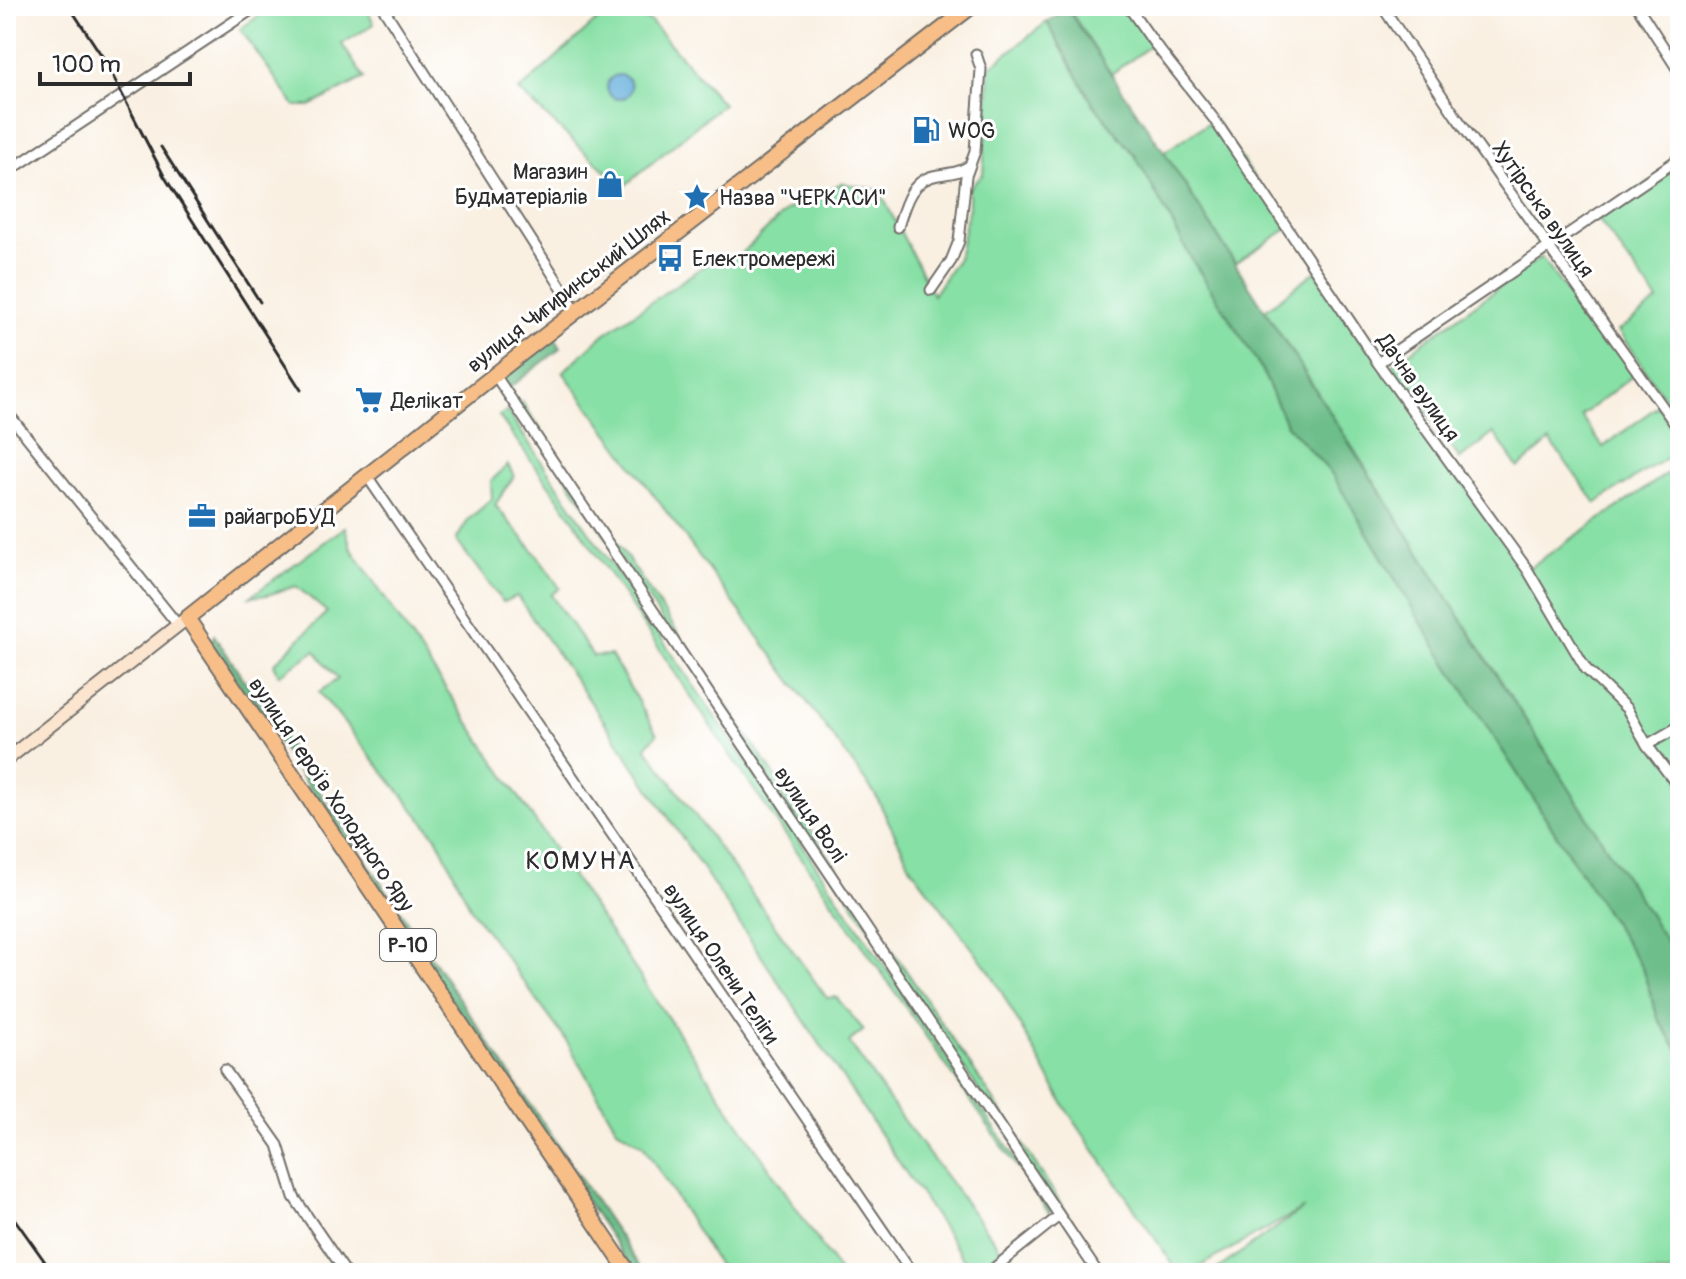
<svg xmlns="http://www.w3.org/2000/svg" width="1686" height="1279" viewBox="0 0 1686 1279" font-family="Pangolin,sans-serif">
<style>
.green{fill:#87e0a5;stroke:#598668;stroke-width:2}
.forest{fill:#6dbe8a;stroke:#4c745a;stroke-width:2}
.water{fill:#63aedc;stroke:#476c84;stroke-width:2}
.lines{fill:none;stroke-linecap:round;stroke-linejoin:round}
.minor-casing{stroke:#73706b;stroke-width:13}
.secondary-casing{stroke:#73706b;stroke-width:16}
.primary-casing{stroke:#73706b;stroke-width:18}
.minor{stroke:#fff;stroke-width:9}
.secondary{stroke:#fce5cf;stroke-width:12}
.primary{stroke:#f7be88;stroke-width:14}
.rail{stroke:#2b2b2b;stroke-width:3}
.labels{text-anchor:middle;stroke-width:6;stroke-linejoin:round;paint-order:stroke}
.shield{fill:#fff;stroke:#6b6b6b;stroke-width:2}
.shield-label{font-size:20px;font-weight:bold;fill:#2b2b2b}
.poi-label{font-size:22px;fill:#2b2b2b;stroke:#fff;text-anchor:start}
.street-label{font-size:22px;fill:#2b2b2b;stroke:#fff}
.quarter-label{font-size:26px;letter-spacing:2px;fill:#2b2b2b;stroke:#fff}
</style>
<rect width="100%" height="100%" fill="#fff"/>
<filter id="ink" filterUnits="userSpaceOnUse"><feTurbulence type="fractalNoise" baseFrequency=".0125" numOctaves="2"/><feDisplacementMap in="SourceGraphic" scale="16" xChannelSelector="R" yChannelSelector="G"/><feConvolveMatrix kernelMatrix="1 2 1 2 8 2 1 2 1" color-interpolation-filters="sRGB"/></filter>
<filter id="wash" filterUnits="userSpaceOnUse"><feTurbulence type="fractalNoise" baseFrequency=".006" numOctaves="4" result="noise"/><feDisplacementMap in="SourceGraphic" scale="32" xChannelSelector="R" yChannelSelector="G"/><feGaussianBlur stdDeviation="1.8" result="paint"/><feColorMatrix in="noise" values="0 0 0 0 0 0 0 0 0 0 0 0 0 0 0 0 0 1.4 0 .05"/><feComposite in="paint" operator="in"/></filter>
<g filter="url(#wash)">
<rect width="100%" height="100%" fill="#f9f0e2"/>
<path class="green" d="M273 6H366L374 24 342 44 364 78 310 106H295L240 29Z
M613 6 650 21 723 104 623 187 519 91Z
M1067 6H1128L1154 43 1111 74Z
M1047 22 1093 104 1135 155 1191 258 1261 368 1286 424 1332 474 1433 642 1642 968 1659 1020 1680 1053V1273H1212L1304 1208 1188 1273H1179L1068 1112 991 973 912 869 875 794 563 372 604 334 710 262 740 255 787 210 842 183 879 190 933 295 958 258 969 207V188L983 174 990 67Z
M1214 119 1289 228 1235 263 1164 152Z
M1680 160V420L1618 331 1658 301 1598 219Z
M1541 257 1584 316 1592 311 1635 374 1581 416 1603 447 1658 406 1680 440V449L1596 503 1550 441 1518 468 1494 433 1460 459 1392 365Z
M1317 270 1527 569 1680 465V963L1265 310Z
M522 402 1005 1117 1106 1273H1102L517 404Z
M507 411 1051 1211 1049 1213 723 745 571 516 499 416Z
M508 465 514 476 495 505 536 554 560 588 551 595 593 656 611 655 657 734 646 747 827 998 836 997 864 1030 849 1042 903 1120 1001 1250 977 1273H973L610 730 517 596 503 602 456 540 469 519 492 499 491 481Z
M345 527 351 548 840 1273H723L643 1145 617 1129 566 1040 472 911 437 838 319 692 338 679 315 651 279 675 274 664 327 612 296 586 267 595 250 597Z"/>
<path class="forest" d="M1067 9 1164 152 1680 963V1053L1659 1020 1642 968 1433 642 1332 474 1286 424 1261 368 1191 258 1135 155 1093 104 1047 22Z
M553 335 561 348 509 388 500 375Z
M214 635 644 1273H635L211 642Z"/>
<path class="water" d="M607 87a12 12 0 1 1 24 0a12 12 0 1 1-24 0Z"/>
</g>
<g filter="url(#ink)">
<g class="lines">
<g class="minor-casing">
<path id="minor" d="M382 6 577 312
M1128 6 1154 43 1214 119 1378 363 1527 569 1586 669 1627 709 1647 745 1680 789
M1382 6 1455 115 1680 431
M1637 6 1680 73
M6 173 257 6
M898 227C905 204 911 179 938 175 951 173 958 173 969 166
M931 290 951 261 959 241 966 176 975 151 981 69 976 54
M1378 363 1680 158
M495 375 1098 1273
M6 411 178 625
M367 476 912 1273
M1647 745 1680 726
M225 1070 278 1145 294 1197 346 1273
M988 1273 1059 1216"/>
</g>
<g class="secondary-casing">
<path id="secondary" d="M6 760 187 618"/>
</g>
<g class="primary-casing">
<path id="primary" d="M629 1273 187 618 521 354 972 6"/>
</g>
<use href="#minor" class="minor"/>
<use href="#secondary" class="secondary"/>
<use href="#primary" class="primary"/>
<path class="rail" d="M69 6 104 59 164 176 301 390
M161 147 260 302
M6 1207 53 1273
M6 1268 10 1273"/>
</g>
</g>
<defs>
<g id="fuel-bare" transform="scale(2.16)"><path d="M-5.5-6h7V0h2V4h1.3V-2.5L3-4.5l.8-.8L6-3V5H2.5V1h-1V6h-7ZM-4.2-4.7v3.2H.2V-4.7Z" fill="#1f6fb2" stroke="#fff" stroke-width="2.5" paint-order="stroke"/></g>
<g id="shop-bare" transform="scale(2.16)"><path d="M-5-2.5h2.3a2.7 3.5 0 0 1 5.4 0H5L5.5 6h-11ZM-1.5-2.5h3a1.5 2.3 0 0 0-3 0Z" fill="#1f6fb2" stroke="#fff" stroke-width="2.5" paint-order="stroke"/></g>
<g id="sight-bare" transform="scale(2.16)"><path d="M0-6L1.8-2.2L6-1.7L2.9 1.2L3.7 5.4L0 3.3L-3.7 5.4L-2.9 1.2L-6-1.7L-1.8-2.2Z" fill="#1f6fb2" stroke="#fff" stroke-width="2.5" paint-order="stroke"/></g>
<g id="bus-bare" transform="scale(2.16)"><path d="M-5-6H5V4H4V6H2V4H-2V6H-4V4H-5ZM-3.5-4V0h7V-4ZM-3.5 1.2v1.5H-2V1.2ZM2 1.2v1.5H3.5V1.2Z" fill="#1f6fb2" stroke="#fff" stroke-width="2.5" paint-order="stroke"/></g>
<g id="supermarket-bare" transform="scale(2.16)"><path d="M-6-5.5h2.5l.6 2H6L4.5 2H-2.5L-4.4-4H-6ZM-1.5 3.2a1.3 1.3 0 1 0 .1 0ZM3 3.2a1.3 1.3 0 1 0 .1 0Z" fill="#1f6fb2" stroke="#fff" stroke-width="2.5" paint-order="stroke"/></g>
<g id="office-bare" transform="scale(2.16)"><path d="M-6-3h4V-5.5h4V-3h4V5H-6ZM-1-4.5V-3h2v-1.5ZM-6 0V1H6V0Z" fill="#1f6fb2" stroke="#fff" stroke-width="2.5" paint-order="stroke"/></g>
</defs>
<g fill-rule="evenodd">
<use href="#fuel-bare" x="926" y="130"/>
<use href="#shop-bare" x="610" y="184"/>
<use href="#sight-bare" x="697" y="197"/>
<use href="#bus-bare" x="670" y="258"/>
<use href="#supermarket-bare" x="369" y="400"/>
<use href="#office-bare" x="202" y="516"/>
</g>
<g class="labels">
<rect class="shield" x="380" y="929" width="56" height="32" rx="6"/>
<g class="shield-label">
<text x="408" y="952">Р-10</text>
</g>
<g class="poi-label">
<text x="948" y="138">WOG</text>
<text x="588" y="179" text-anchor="end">Магазин<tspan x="588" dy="25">Будматеріалів</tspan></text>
<text x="719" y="205">Назва "ЧЕРКАСИ"</text>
<text x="692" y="266">Електромережі</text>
<text x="391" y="408">Делікат</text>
<text x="224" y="524">райагроБУД</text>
</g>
<g class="street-label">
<text transform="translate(1544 209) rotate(55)" y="8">Хутірська вулиця</text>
<text transform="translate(568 290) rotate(-38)" y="8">вулиця Чигиринський Шлях</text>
<text transform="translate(1419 387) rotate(55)" y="8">Дачна вулиця</text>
<text transform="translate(332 794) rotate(56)" y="8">вулиця Героїв Холодного Яру</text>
<text transform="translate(811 814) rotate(56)" y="8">вулиця Волі</text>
<text transform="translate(722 963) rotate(56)" y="8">вулиця Олени Теліги</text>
</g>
<g class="quarter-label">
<text x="581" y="869">КОМУНА</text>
</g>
</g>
<rect width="1686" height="1279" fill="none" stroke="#fff" stroke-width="32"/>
<path d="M40 72v12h150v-12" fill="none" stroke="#2b2b2b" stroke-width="4"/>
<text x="52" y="72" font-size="24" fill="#2b2b2b" stroke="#ffffff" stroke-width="6" paint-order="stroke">100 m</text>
</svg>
